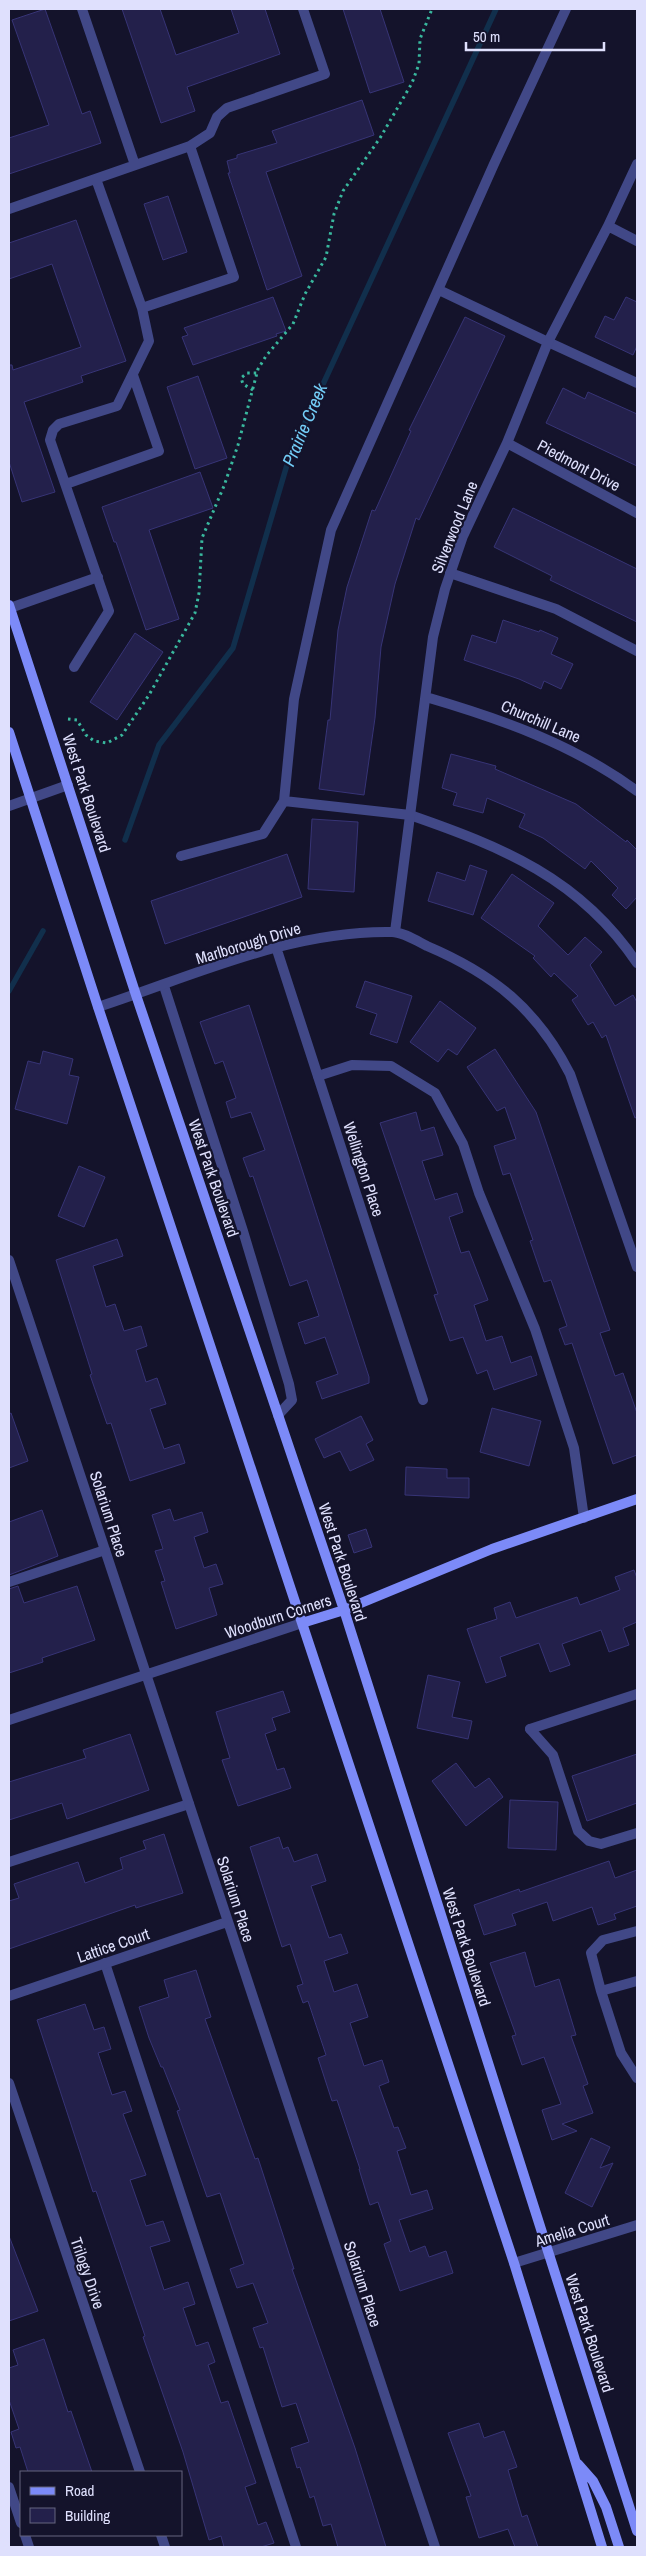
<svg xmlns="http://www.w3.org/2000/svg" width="646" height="2556" viewBox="0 0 646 2556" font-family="'Archivo Narrow',sans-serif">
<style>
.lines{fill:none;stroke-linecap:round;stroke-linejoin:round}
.stream{stroke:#112f4c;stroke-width:5.5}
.building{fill:#23204b;stroke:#373476}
.path{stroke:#39b89e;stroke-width:3;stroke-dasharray:2.5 4;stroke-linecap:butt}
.lane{stroke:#414887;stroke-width:10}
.street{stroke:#414887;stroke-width:10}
.secondary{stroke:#7c8af8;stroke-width:10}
.labels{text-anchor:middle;stroke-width:4.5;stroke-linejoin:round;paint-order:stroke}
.street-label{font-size:16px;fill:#dfe0fd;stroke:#14132b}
.water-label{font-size:18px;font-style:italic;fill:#73cdf7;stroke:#14132b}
</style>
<rect width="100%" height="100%" fill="#14132b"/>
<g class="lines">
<path class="stream" d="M125 840 159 745 233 648 289 458 496 9
M9 991 43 931"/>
</g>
<path class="building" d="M45 9 82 114 90 111 101 143 9 174V138L49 125 12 20Z
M122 9H160L176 55 239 33 231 9H265L280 54 187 87 195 111 161 123Z
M343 9H380L404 82 370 93Z
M362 100 374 135 266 172 302 276 267 290 228 173H230L227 161 237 158V155L277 143 272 131Z
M168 196 187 252 163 260 144 204Z
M76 220 126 361 81 376 83 382 24 402 55 492 22 502 9 462V365H12L13 370 81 347 52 264 9 279V243Z
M273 297 286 331 276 334 277 336 193 365 182 337 188 335 184 328Z
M626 297 637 302V346L633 355 595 337 605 316 614 320Z
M465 317 505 336 419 520 416 518 395 584 381 647 375 718 364 795 319 789 328 720H330L338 630 347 587 372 510 375 511 411 431 409 430Z
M198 376 227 458 195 469 167 387Z
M563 388 585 399 588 392 637 414V466L546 423Z
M200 472 213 508 149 530 179 619 146 630 116 542H114L102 507Z
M513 508 637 569V622L550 580 552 576 494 547Z
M503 620 539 632 540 630 558 638 551 654 573 664 561 689 544 681 541 689 519 679 464 660 472 635 496 643Z
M135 633 163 652 117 720 90 702Z
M451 754 496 766 495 769 576 804 626 842 627 840 637 850V897L626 909 612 895 618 888 591 861 585 869 543 838 519 827 525 814 487 798 483 813 453 805 457 793 442 788Z
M312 819 358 822 354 892 308 889Z
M287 854 302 897 165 944 151 901Z
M470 865 487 871 473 915 428 901 437 872 465 881Z
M512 874 554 903 538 926 568 955 585 937 602 952 590 965 615 1006 633 995 637 1002V1117L635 1118 606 1035 602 1038 593 1022 588 1025 572 1000 578 996 554 973 551 977 533 958 535 956 481 918Z
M365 981 412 996 397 1043 370 1034 377 1014 356 1007Z
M440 1001 476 1028 457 1055 448 1049 438 1062 410 1042Z
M249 1005 369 1377V1383L322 1399 316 1382 338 1374 325 1337 305 1344 298 1323 319 1316 307 1280 290 1286 253 1176 250 1177 243 1158 265 1150 251 1112 231 1118 226 1102 236 1098 223 1061 215 1064 200 1022Z
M495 1049 536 1112 610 1330 600 1333 615 1376 623 1373 637 1413V1455L613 1464 572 1343 565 1345 559 1329 567 1326 551 1280 544 1282 530 1241 533 1240 510 1173 503 1175 494 1146 516 1139 505 1107 497 1111 467 1067Z
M43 1051 73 1059 69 1075 79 1077 67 1124 15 1109 28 1061 40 1064Z
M416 1112 421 1131 434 1127 443 1155 422 1161 435 1200 457 1193 463 1212 449 1217 461 1253 469 1251 488 1300 474 1305 486 1341 502 1336 511 1363 531 1356 537 1375 494 1390 487 1370 477 1374 463 1337 450 1341 434 1295 438 1294 380 1123Z
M79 1166 105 1177 84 1227 58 1216Z
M117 1239 123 1256 93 1266 106 1307 115 1304 124 1331 141 1326 147 1346 136 1350 146 1382 157 1378 166 1404 150 1409 164 1449 179 1444 185 1463 130 1481 111 1423 107 1424 90 1375 92 1374 56 1260Z
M492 1408 541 1421 529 1466 480 1452Z
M11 1413 28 1461 9 1468V1414Z
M361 1416 373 1440 366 1444 374 1460 350 1471 340 1451 324 1458 315 1439Z
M406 1467 447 1469V1478H469V1498L405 1495Z
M170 1509 174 1521 202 1512 208 1532 194 1537 204 1568 216 1564 223 1584 209 1588 217 1615 176 1629 161 1582 165 1581 155 1551 163 1549 152 1515Z
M42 1510 58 1556 9 1575V1522Z
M366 1529 372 1547 354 1553 348 1535Z
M634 1570 637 1578V1622L623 1628 629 1645 609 1652 601 1630 562 1644 570 1665 550 1672 539 1643 500 1657 506 1676 486 1683 467 1629 497 1619 494 1608 510 1602 516 1618 577 1597 580 1605 620 1590 615 1577Z
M18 1586 24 1603 77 1586 95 1640 42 1658 43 1662 9 1673V1589Z
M428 1675 460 1682 452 1717 472 1721 468 1739 417 1728Z
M283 1691 290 1712 272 1718 276 1730 265 1734 277 1770 284 1768 291 1788 238 1806 222 1760 230 1758 216 1712Z
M130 1734 149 1790 67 1819 62 1803 9 1820V1782L86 1758 83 1750Z
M637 1754V1803L587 1821 572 1776Z
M456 1763 475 1788 489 1778 503 1797 466 1826 432 1781Z
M510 1800 558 1802 556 1850 508 1848Z
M164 1834 183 1893 136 1908 135 1905 9 1949V1901L19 1898 14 1884 78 1862 85 1883 123 1869 120 1858 146 1849 143 1841Z
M279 1837 283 1849 288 1847 294 1862 317 1854 326 1881 311 1886 329 1938 341 1934 348 1953 324 1961 334 1992 357 1984 368 2017 350 2023 364 2066 382 2060 389 2082 379 2086 394 2128 398 2127 406 2148 397 2151 411 2195 427 2190 433 2209 399 2220 410 2252 425 2246 429 2257 446 2251 453 2273 400 2291 384 2244 391 2241 378 2202 370 2205 359 2169H360L337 2100 332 2101 318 2058 326 2055 308 2001 303 2003 297 1986 303 1984 290 1944 282 1947 250 1847Z
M609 1861 615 1878 637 1870V1906L614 1914 616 1919 598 1925 592 1907 553 1921 547 1902 512 1914 516 1925 484 1935 474 1905 519 1889 520 1892Z
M525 1952 535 1987 559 1979 576 2035 571 2036 588 2084 583 2086 593 2113 562 2124 577 2131 552 2140 542 2110 561 2104 544 2057 522 2065 512 2036 516 2035 490 1963Z
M196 1970 211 2017 205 2019 255 2159 258 2158 294 2269H292L355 2448 386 2547H338L331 2524 323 2526 314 2496 310 2498 300 2467 297 2468 291 2448 309 2442 296 2403 282 2407 263 2347 260 2348 253 2328 268 2323 253 2283 237 2288 230 2269 244 2264 220 2193 207 2197 177 2111 180 2110 163 2067H161L149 2038 139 2007 169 1997 164 1980Z
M85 2004 94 2030 104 2027 111 2049 98 2053 112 2095 125 2091 132 2111 123 2114 146 2175 130 2180 146 2226 163 2221 170 2241 150 2247 164 2290 188 2282 195 2304 183 2308 196 2346 208 2342 215 2362 208 2365 221 2403 228 2401 256 2483 245 2487 258 2525 266 2522 274 2543 261 2547H224L221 2536 209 2540 183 2452 143 2337 145 2336 96 2191 93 2192 37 2020Z
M591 2138 610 2147 600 2168 613 2163 592 2207 565 2193Z
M9 2236 38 2311 9 2321Z
M44 2339 68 2412 71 2411 92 2472H28L20 2447 16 2448 11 2432 19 2429 9 2400V2368L18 2365 13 2350Z
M479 2423 484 2438 504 2431 517 2467 508 2470 522 2517 527 2515 538 2547H515L508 2529 479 2538 466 2497 471 2496 448 2433Z"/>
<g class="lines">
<path class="path" d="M253 390 243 384 241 378 247 373H257
M68 719 77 720 86 735 94 741 107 743 122 735 149 695 195 613 199 593 202 538 224 486 238 445 258 369 266 356 293 324 305 294 326 257 334 214 343 191 380 138 412 83 419 64 420 39 432 9"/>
<path class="lane" d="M82 9 135 165
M9 209 190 146 210 133 217 117 227 108 325 74 303 9
M142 308 234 277 190 146
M548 342 637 383
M66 484 159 451 133 375
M450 573 556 609 637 651
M10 608 98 577
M74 667 109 611 50 440 53 430 59 424 117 406 149 341 142 308 96 179
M410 815C502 847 580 878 637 963
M164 986 243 1231 289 1384 292 1400 278 1415
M318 1076 352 1065 391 1066 435 1093 463 1144 479 1193 535 1329 574 1448 584 1518
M9 1582 105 1550
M530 1729 553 1755 578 1831 589 1841 601 1844 637 1833
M9 1862 189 1804
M105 1963 296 2547
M9 2487 21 2523
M25 2535 29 2547"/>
<path class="street" d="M608 226 637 241
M439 290 548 342
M507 443 637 513
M426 697C501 719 573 744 637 791
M284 801 410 815
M9 806 68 785
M181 856 263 834 284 801 294 699 331 530 494 164 566 9
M395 932 433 637 445 589 463 536 507 443 548 342 608 226 637 164
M276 947 423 1400
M98 1007C193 976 290 930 392 932 403 932 417 941 427 946 493 974 537 1009 570 1074L637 1267
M9 1260 435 2547
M9 1720 302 1623
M530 1729 637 1694
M637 1931 603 1940 591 1953 601 1991 637 1981
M601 1991 621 2053 637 2078
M9 1996 227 1922
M9 2083 140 2472
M514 2263 637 2225
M161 2535 165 2547"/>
<path class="secondary" d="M9 605 136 995 344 1610 637 2531
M9 732 98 1007 514 2263 602 2547
M302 1623 344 1610 492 1549 637 1499
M578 2464 593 2481 606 2507 619 2547"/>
</g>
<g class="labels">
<g class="street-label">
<text transform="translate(579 465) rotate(28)" y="6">Piedmont Drive</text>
<text transform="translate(454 527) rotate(-68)" y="6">Silverwood Lane</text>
<text transform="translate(541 721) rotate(23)" y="6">Churchill Lane</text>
<text transform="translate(87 793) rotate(72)" y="6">West Park Boulevard</text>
<text transform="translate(248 943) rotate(-17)" y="6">Marlborough Drive</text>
<text transform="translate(364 1169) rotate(72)" y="6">Wellington Place</text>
<text transform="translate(214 1178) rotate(71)" y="6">West Park Boulevard</text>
<text transform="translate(109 1514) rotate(72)" y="6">Solarium Place</text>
<text transform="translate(343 1562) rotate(72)" y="6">West Park Boulevard</text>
<text transform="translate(278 1616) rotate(-18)" y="6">Woodburn Corners</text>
<text transform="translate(236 1899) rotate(72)" y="6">Solarium Place</text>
<text transform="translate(113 1945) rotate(-19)" y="6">Lattice Court</text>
<text transform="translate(467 1947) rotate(72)" y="6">West Park Boulevard</text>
<text transform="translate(572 2230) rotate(-17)" y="6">Amelia Court</text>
<text transform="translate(88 2273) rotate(71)" y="6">Trilogy Drive</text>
<text transform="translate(363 2284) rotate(72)" y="6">Solarium Place</text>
<text transform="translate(590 2333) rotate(72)" y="6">West Park Boulevard</text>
</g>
<g class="water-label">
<text transform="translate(305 425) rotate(-67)" y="6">Prairie Creek</text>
</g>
</g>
<rect width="646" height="2556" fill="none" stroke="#dfe0fd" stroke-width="20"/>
<rect x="20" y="2471" width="162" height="65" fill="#14132b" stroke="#65657f"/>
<rect x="30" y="2487" width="25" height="8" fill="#7c8af8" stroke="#65657f"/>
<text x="65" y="2496" font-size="15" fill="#dfe0fd">Road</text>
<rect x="30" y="2508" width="25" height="15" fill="#23204b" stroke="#65657f"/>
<text x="65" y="2521" font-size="15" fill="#dfe0fd">Building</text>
<path d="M466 42v8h138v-8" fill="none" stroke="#dfe0fd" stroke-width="2.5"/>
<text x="473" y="42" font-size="15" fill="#dfe0fd" stroke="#14132b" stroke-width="4" paint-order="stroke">50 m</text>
</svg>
